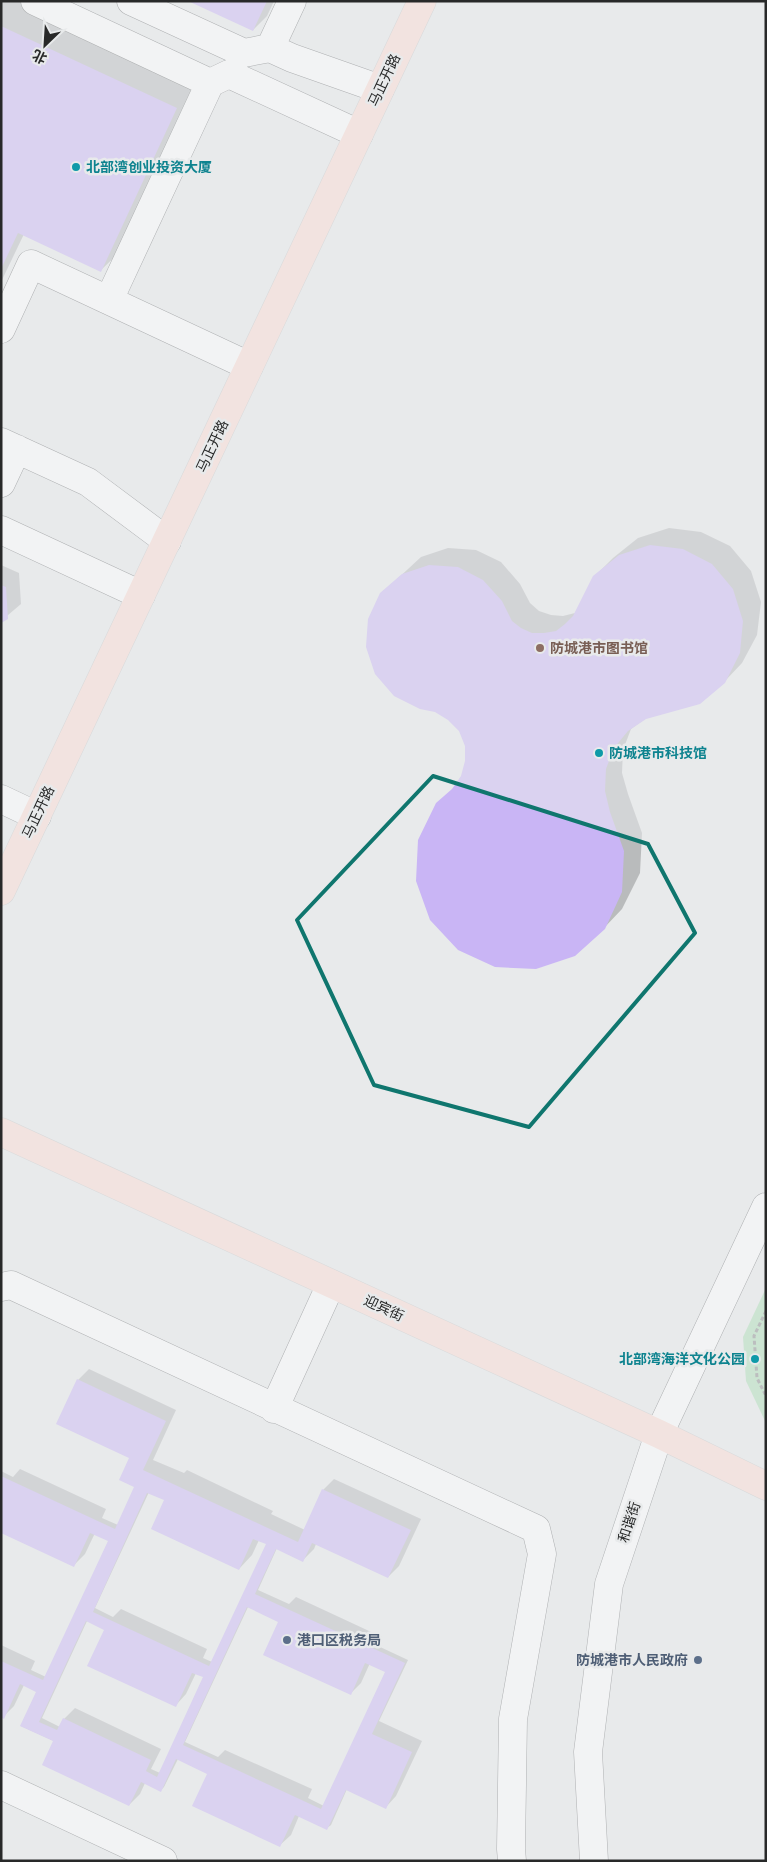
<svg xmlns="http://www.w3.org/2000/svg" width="767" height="1862" viewBox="0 0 767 1862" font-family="Rubik,'Noto Sans SC',sans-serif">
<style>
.green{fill:#abdeb4}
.shadow{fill:#0003;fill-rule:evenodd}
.building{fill:#c9b5f5;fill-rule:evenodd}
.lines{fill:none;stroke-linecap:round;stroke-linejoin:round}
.minor-casing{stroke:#6b6d6e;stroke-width:29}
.major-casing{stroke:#c7c7c7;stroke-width:29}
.path{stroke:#878989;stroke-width:3;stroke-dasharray:4 2.5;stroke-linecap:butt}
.minor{stroke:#fff;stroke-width:28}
.major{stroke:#fedcd2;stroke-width:28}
.marked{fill:none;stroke:#0f766e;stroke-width:4;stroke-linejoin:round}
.culture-dot{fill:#0f9aa8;stroke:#e8eaeb;stroke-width:2}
.education-dot{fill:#8d6e63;stroke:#e8eaeb;stroke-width:2}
.service-dot{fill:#5c6f8a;stroke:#e8eaeb;stroke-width:2}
.labels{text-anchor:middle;stroke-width:5;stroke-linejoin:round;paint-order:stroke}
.street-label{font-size:14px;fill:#282929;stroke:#e8eaeb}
.culture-label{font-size:14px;font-weight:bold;fill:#0d838f;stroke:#e8eaeb;text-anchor:start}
.education-label{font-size:14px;font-weight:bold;fill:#785e54;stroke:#e8eaeb;text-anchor:start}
.service-label{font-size:14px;font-weight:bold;fill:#4e5e75;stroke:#e8eaeb;text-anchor:start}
</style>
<rect width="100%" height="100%" fill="#e8eaeb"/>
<path class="green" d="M766 1288V1423L746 1381 743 1337Z"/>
<path class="shadow" d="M1 1H18L199 85 124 248 101 270 24 234 1 282Z
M191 1H274L267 16 253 30Z
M669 528 701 532 730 546 751 571 761 602 757 635 742 663 724 682 646 718 631 729 623 750 622 773 628 794 642 833 640 873 622 909 604 928 456 786 462 777 466 761V746L460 731 381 594 421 557 448 548 476 550 501 562 520 584 530 603 539 611 551 615 563 616 575 613 594 577 613 558 638 538Z
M1 565 19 573 21 604 1 621Z
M89 1369 176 1410 153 1460 184 1473 187 1470 273 1511 271 1514 305 1530 323 1490 334 1479 421 1519 399 1566 388 1577 316 1544 314 1549 303 1560 277 1548 258 1590 289 1604 296 1597 382 1637 378 1646 408 1660 379 1721 422 1741 396 1796 386 1807 347 1789 331 1825 327 1828 299 1816 291 1835 280 1845 209 1773 178 1759 164 1787 161 1790 145 1783 140 1794 129 1805 54 1741 21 1726 37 1691 24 1685 14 1706 3 1717 1 1716V1645L35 1661 31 1670 46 1677 109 1540 95 1533 85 1554 74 1565 1 1490V1471L13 1477 20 1469 106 1509 102 1518 118 1525 135 1487 130 1457 78 1380ZM149 1492 168 1495 239 1569 252 1555 259 1540 268 1544 212 1662 203 1658 207 1649 121 1609 113 1617 95 1608ZM248 1607 279 1621 350 1694 361 1683 370 1663 386 1671 324 1806 308 1798 312 1789 225 1750 218 1757 185 1742ZM87 1621 106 1629 176 1705 186 1694 196 1673 204 1676 160 1773 151 1769 161 1749 75 1708 64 1719 60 1727 42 1718Z"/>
<path class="building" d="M188 1H267L253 31Z
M1 26 177 108 101 272 18 233 1 269Z
M650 545 683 549 712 564 733 589 743 621 740 653 725 683 700 704 646 719 628 731 614 748 606 769 605 791 610 812 624 851 622 892 605 929 575 956 536 969 495 967 458 950 430 920 416 881 418 840 436 803 452 789 461 776 465 761V746L459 731 448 720 435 712 420 709 394 696 375 674 366 647 368 619 380 593 402 574 429 565 458 567 483 580 502 601 512 621 521 628 532 633H544L556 631 565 624 573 616 593 576 619 555Z
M1 585 6 587 8 619 1 623Z
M77 1379 166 1421 143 1470 298 1542 322 1489 411 1530 388 1578 312 1543 303 1562 276 1549 255 1594 405 1663 372 1734 412 1752 386 1809 346 1790 327 1830 295 1815 280 1847 192 1806 207 1774 176 1759 161 1792 141 1782 129 1806 42 1765 53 1741 20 1726 36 1692 20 1684 4 1719 1 1717V1661L43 1680 108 1541 90 1533 74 1567 1 1533V1476L115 1529 134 1487 119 1480 129 1458 56 1424ZM147 1493 164 1500 151 1529 239 1570 253 1539 266 1544 209 1666 93 1612ZM247 1607 278 1622 263 1655 351 1695 365 1663 385 1672 321 1809 183 1745ZM86 1621 104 1630 87 1666 176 1707 192 1673 203 1677 157 1777 146 1771 151 1760 63 1718 57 1730 39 1722Z"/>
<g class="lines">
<g class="minor-casing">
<path id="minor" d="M35 1 210 83 229 74 359 134
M131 1 244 53 270 48 292 58 380 89
M270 48 292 1
M109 300 210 83
M1 329 31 264 249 366
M1 442 88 482 167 541
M1 483 17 449
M1 530 141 595
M1 799 37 816
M1 1287 11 1285 536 1529 542 1554 513 1719 511 1849 512 1861
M274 1409 331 1284
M1 1785 163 1861
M594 1861 588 1752 609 1584 659 1434 766 1207"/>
</g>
<g class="major-casing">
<path id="major" d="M1 891 422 1
M1 1132 659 1434 766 1486"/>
</g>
<path class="path" d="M766 1311 754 1336 757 1378 766 1396"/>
<use href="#minor" class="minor"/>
<use href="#major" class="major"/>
</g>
<path d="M0 0H767V1862H0ZM433 776 648 844 695 933 529 1127 374 1085 297 920Z" fill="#e8eaeb" fill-opacity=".55" fill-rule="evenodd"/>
<path class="marked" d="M433 776 648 844 695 933 529 1127 374 1085 297 920Z"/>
<g class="culture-dot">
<circle cx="76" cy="167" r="5"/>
<circle cx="599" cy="753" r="5"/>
<circle cx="755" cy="1359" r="5"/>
</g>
<circle class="education-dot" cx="540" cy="648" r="5"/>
<g class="service-dot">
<circle cx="287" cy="1640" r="5"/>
<circle cx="698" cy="1660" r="5"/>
</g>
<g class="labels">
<g class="street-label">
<text transform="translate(384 80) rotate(-65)" y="5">马正开路</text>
<text transform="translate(212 446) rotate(-65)" y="5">马正开路</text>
<text transform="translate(38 812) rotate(-65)" y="5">马正开路</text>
<text transform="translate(384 1308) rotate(25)" y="5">迎宾街</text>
<text transform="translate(629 1522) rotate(-72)" y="5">和谐街</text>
</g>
<g class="culture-label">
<text x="86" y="172">北部湾创业投资大厦</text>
<text x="609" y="758">防城港市科技馆</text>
<text x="745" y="1364" text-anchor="end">北部湾海洋文化公园</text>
</g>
<g class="education-label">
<text x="550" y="653">防城港市图书馆</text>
</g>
<g class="service-label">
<text x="297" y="1645">港口区税务局</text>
<text x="688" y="1665" text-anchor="end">防城港市人民政府</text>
</g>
</g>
<rect width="767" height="1862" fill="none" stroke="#282929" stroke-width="5"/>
<g transform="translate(45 45) rotate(205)" stroke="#e8eaeb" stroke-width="4" paint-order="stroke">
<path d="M0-4L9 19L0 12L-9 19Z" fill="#282929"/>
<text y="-8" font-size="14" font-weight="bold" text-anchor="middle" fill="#282929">北</text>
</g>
</svg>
